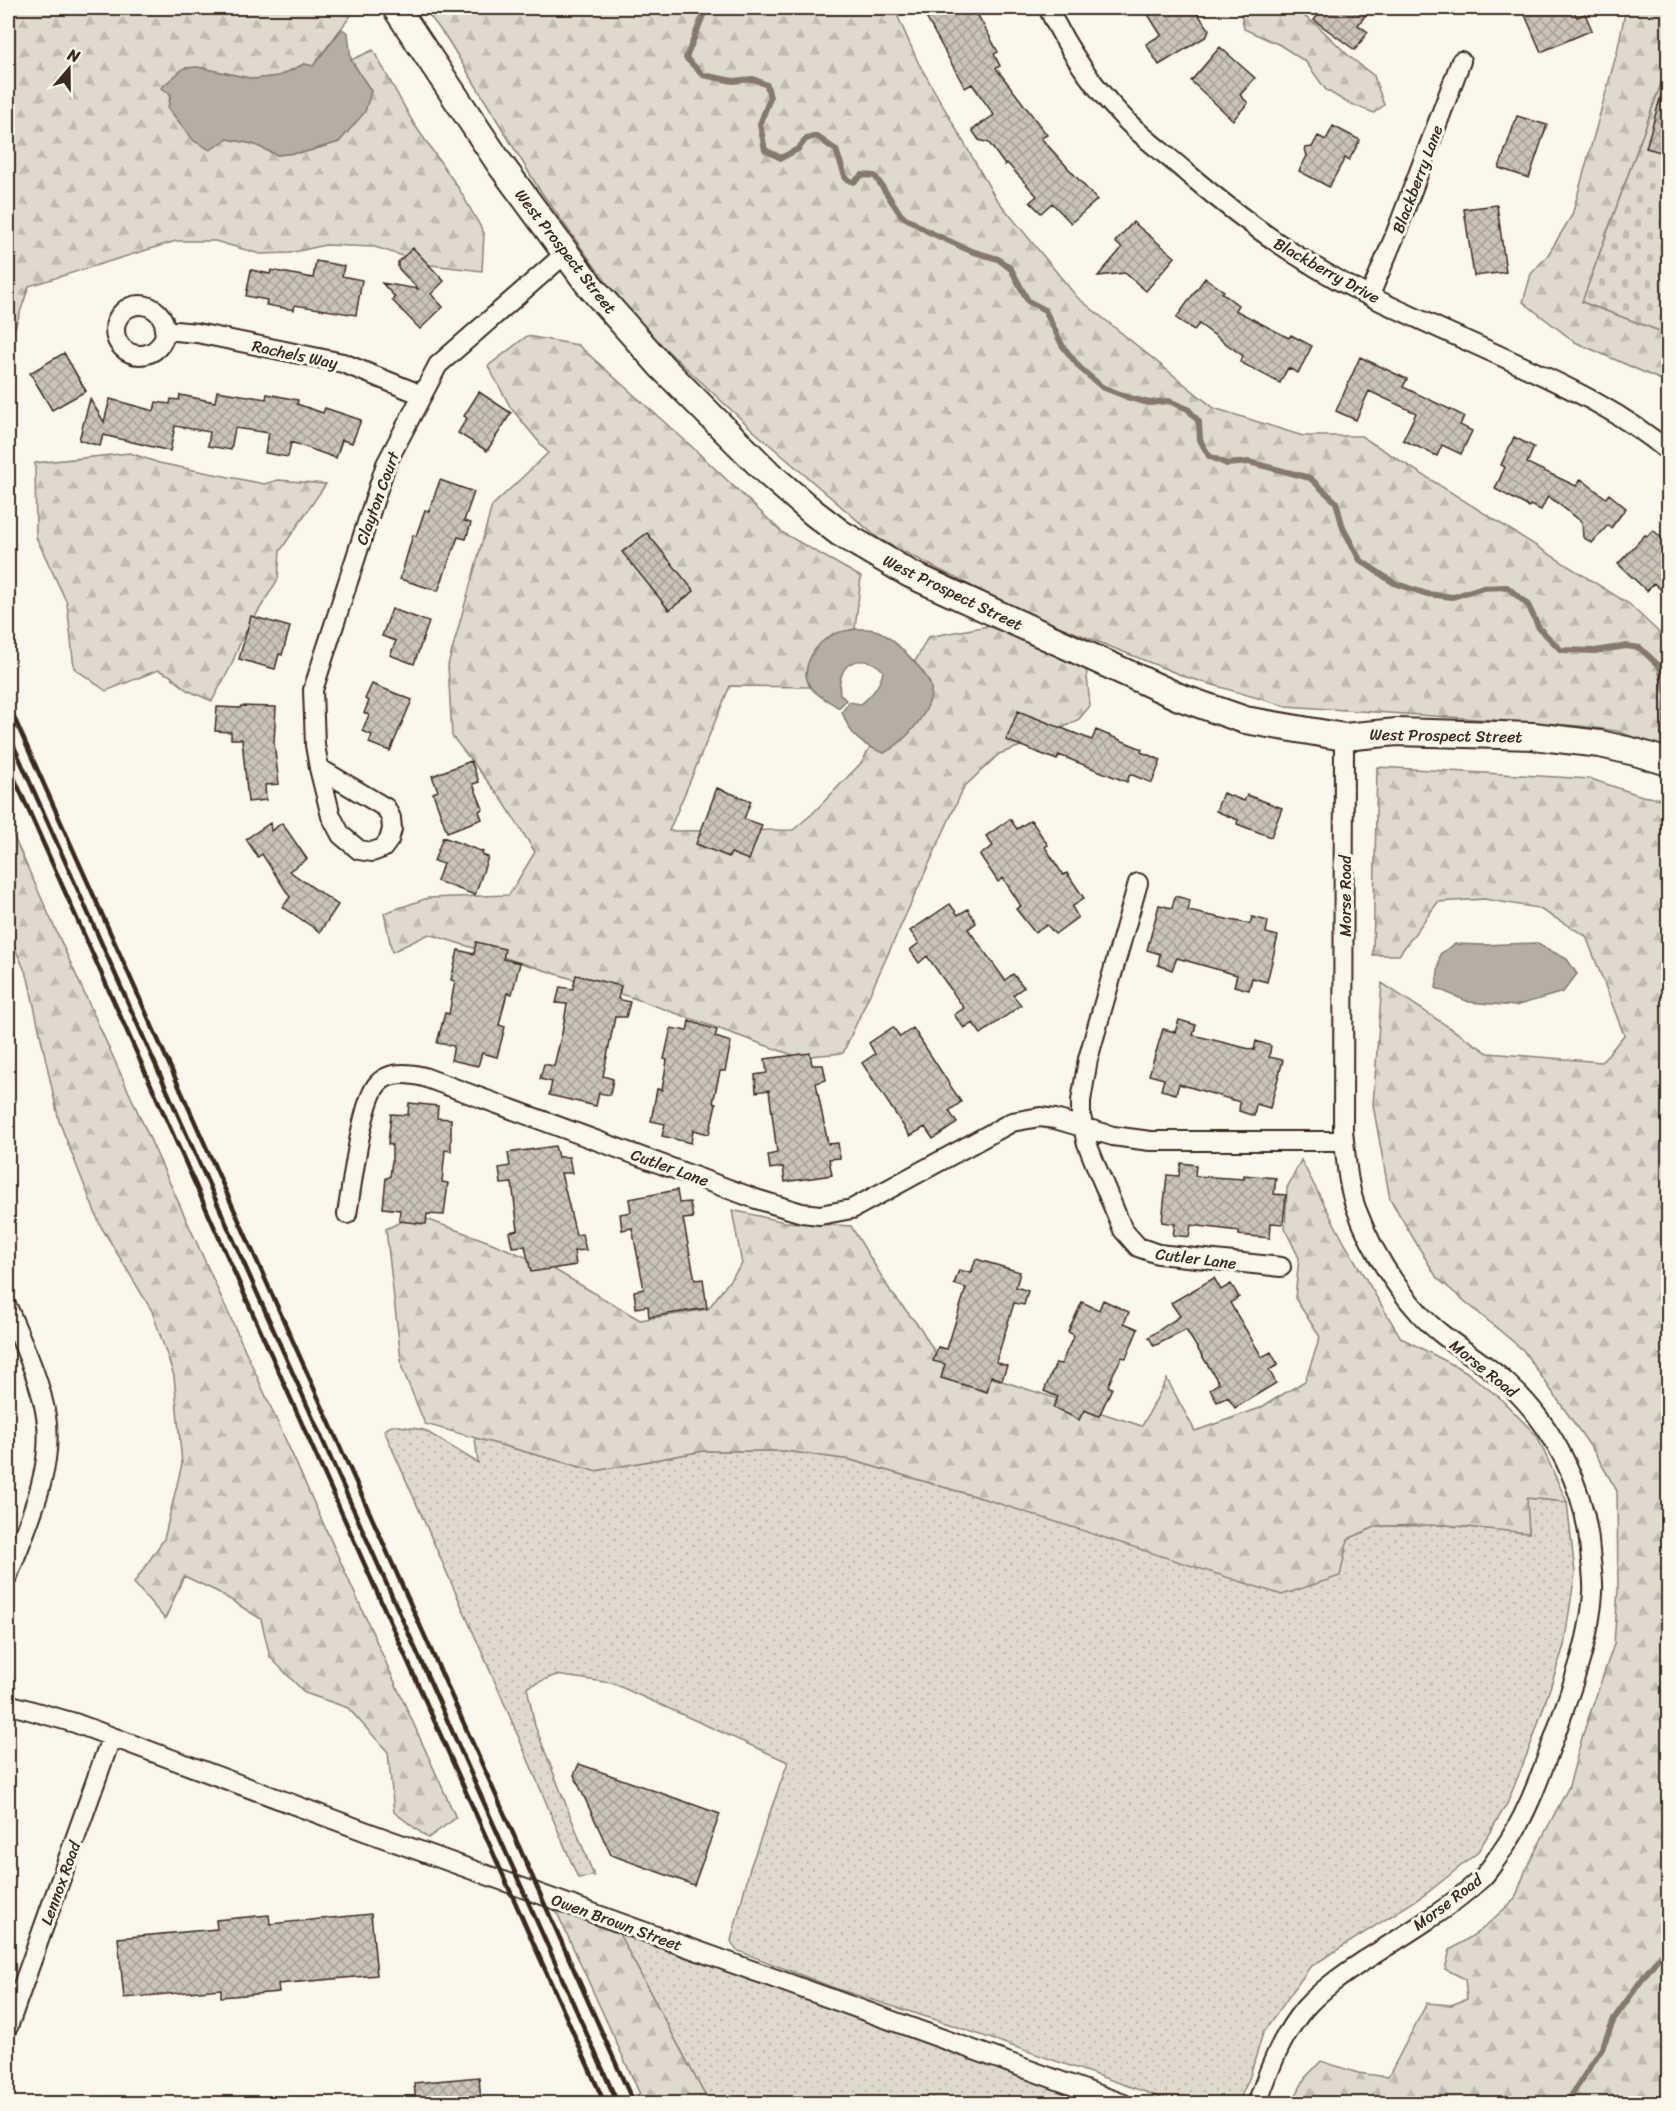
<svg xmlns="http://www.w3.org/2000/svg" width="1676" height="2111" viewBox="0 0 1676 2111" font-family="Sriracha,sans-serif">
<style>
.green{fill:url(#green-dots);stroke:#8d8276;stroke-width:1.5}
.forest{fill:url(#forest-firs);stroke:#8d8276;stroke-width:1.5}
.cemetery{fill:url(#cemetery-stones);stroke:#8d8276;stroke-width:1.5}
.water{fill:#b6aea2;stroke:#85796d;stroke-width:1.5}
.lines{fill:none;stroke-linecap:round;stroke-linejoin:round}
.stream{stroke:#85796d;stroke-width:6}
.building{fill:url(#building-cross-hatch);stroke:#3b2a1e;stroke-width:1.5}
.street-casing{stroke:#3b2a1e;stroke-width:22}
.secondary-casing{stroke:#3b2a1e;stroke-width:30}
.street{stroke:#fbf7ec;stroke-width:18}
.secondary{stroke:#fbf7ec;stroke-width:26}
.rail{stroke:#3b2a1e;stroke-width:4.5}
.labels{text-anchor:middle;stroke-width:6;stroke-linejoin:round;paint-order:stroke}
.street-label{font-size:16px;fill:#3b2a1e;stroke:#fbf7ec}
</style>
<defs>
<pattern id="green-dots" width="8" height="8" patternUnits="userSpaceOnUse" patternTransform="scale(1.5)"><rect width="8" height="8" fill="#dfd9ce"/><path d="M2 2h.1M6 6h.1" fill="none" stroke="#c0bab0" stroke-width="1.8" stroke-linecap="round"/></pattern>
<pattern id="forest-firs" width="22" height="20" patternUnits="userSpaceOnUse" patternTransform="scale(1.5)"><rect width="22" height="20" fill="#dfd9ce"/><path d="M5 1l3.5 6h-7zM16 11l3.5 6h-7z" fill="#c0bab0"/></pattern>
<pattern id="cemetery-stones" width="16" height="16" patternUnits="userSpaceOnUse" patternTransform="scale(1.5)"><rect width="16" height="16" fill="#dfd9ce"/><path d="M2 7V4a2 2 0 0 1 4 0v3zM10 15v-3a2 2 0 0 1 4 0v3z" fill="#c0bab0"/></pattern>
<pattern id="building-cross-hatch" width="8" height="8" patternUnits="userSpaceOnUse" patternTransform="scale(1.5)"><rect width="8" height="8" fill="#ccc4b9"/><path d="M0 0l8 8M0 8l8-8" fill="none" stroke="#a79f96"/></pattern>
</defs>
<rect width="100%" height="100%" fill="#fbf7ec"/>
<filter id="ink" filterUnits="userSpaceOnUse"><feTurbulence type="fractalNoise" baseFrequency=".0167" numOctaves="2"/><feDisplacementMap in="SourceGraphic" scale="12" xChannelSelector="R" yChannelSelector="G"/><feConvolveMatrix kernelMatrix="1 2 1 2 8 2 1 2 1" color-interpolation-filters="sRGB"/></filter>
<g filter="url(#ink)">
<path class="green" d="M393 1425 424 1430 478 1463 475 1438 595 1471 703 1451H786L851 1460 988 1500 1348 1539 1377 1526 1446 1525 1529 1533 1526 1498 1567 1502 1575 1573 1564 1646 1533 1739 1507 1804 1477 1853 1426 1894 1310 1967 1263 2033 1249 2079 1238 2103H1177L946 2023 837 1989 736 1950 731 1941 750 1868 788 1762 612 1683 556 1675 527 1687 535 1726 594 1876 578 1878 502 1698 384 1430Z
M619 1934 1102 2103H709Z"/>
<path class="forest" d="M8 8H348L352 14 313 66 304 64 279 76 254 79 197 67 162 88 171 94 168 108 177 119 228 139 253 144 277 155 305 152 339 142 371 91 351 60 373 50 414 124 459 189 484 233 482 271 431 265 375 247 325 245 290 253 260 254 215 241H176L29 286 8 348Z
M424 8H894L918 62 995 197 1077 297 1214 408 1303 436H1361L1629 604 1668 641V750L1617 731 1580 726 1285 706 1186 677 1016 609 879 539 756 433 631 317 539 189 448 40Z
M1240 8H1295L1299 13 1316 24 1350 57 1374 76 1384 105 1374 113 1346 102 1326 90 1306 62 1280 45 1244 29Z
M1626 8H1668V65L1582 302 1668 334V383L1575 342 1523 302 1531 274 1548 255 1572 215 1617 52Z
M527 336 578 345 690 445 783 533 861 577 855 629 833 634 809 661 806 675 810 687 730 686 669 831 793 830 812 814 862 762 928 637 988 626 1086 667 1090 706 1079 719 1046 737 999 754 964 787 843 1053 798 1057 636 999 429 934 392 952 384 913 428 898 509 895 535 852 503 801 452 736 448 665 492 506 548 453 511 408 488 366Z
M130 453 159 463 264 484 278 480 326 484 280 551 278 579 242 638 231 666 212 701 187 690 169 675 158 670 106 691 74 668 67 603 36 537 35 463Z
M1377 767 1591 779 1642 796 1668 800V2103H1292L1305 2078 1321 2061 1358 2073 1388 2077 1427 2003 1451 2005 1467 1999 1465 1979 1445 1969 1450 1950 1480 1931 1515 1899 1526 1869 1569 1786 1583 1734 1614 1644 1618 1590 1617 1491 1595 1453 1523 1350 1437 1278 1390 1199 1373 1105 1382 983 1488 1053 1602 1062 1624 1035 1586 936 1538 908 1484 899 1438 902 1399 955H1373Z
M8 824 456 1818 428 1838 394 1812 388 1752 348 1708 305 1693 270 1657 261 1619 218 1592 184 1576 165 1619 134 1583 164 1539 182 1464 174 1376 152 1311 100 1225 59 1121 28 978 8 932Z
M1301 1160 1345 1244 1401 1338 1465 1371 1499 1397 1537 1436 1567 1502 1527 1498 1529 1533 1446 1525 1377 1526 1348 1539 1340 1576 1282 1595 988 1500 851 1460 786 1451H703L595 1471 425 1424 402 1368 386 1229 415 1215 487 1241 550 1267 640 1320 708 1309 742 1264 732 1210 785 1222 851 1226 891 1292 921 1329 940 1361 1142 1426 1167 1379 1195 1431 1260 1408 1305 1381 1320 1337 1295 1298 1299 1258 1285 1229 1287 1188Z
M554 1906 619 1934 709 2103H644Z"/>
<path class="cemetery" d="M1668 65V334L1582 302Z"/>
<path class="water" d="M342 29 348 33 351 60 371 91 365 112 339 142 305 152 277 155 253 144 228 139 210 150 194 141 168 108 171 94 161 88 184 68 197 67 254 79 279 76 304 64 313 66Z
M855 629C863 629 871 628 878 631 892 637 929 673 931 688 933 711 903 744 884 753 859 744 851 736 842 712L849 702 861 704C872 695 881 685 883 671 873 658 849 656 842 674 839 680 839 687 840 694L846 700 839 708C830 701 820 698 812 689 797 671 815 643 832 635 839 631 848 631 855 629Z
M1536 943 1567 959 1577 974 1563 992 1515 1006 1469 1002 1436 988 1440 954 1455 944 1483 945Z"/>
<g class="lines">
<path class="stream" d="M706 8 686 58 703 75 733 81 753 79 767 85 770 98 760 124 765 150 781 158 798 149 806 139 816 136 836 150 846 179 854 182 862 175 875 176 901 215 927 231 971 251 998 259 1011 269 1028 301 1045 310 1062 345 1080 368 1102 387 1130 398 1149 403 1169 401 1188 409 1199 422 1200 440 1209 456 1227 464 1249 462 1310 478 1336 502 1343 528 1360 560 1394 583 1427 594 1453 597 1480 588 1507 587 1528 605 1539 628 1561 650 1595 651 1626 646 1640 648 1660 667 1667 696 1664 738
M1566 2104 1602 2048 1614 2019 1648 1971 1668 1946"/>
</g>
<path class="building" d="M921 8H974L998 52 994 54 1000 66 996 68 1047 135 1041 138 1097 200 1071 223 1052 203 1041 213 1030 202 1037 196 1007 163 1005 165 989 143 979 140 972 130 994 115 972 84 965 88Z
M1144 8H1193L1209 29 1207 36 1159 65 1146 44 1161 35Z
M1323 8H1371L1358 25 1368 32 1355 50 1314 20Z
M1522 8H1572L1577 17 1585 14 1592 30 1541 52Z
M1220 47 1255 78 1240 95 1248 103 1233 120 1191 81Z
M1664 85 1668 86V154L1646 148Z
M1517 116 1547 125 1529 178 1499 168Z
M1333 126 1360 140 1349 160 1345 158 1329 187 1299 171 1307 156 1305 148 1312 147 1318 136 1326 140Z
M1497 205 1506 272 1474 276 1464 209Z
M1133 222 1175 257 1146 291 1125 273 1098 276 1122 248 1115 242Z
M413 248 444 281 431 294 443 307 420 329 392 300 395 297 382 283 418 289 398 268V262Z
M316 261 344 266 342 276 362 280 356 315 295 305 294 310 266 305 267 300 246 296 251 270 270 274 271 270 313 278Z
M1205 278 1224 291 1222 293 1238 305 1235 310 1289 338 1291 335 1312 346 1298 373 1288 368 1280 383 1240 362 1243 356 1199 324 1194 330 1176 318Z
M64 353 86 391 52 410 30 373Z
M1360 357 1407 379 1403 387 1464 416 1460 425 1472 431 1461 454 1442 445 1437 456 1403 440 1416 413 1369 391 1356 420 1336 411Z
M217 391 266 399 267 394 298 400 297 404 323 413 325 408 361 420 352 443 342 440 336 458 291 442 288 457 265 453 269 433 235 428 231 450 208 446 210 432 175 426 170 451 103 435 100 446 79 440 90 399 104 422 110 399 154 411 156 402 170 404 171 399 179 400 180 395 215 402Z
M479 392 511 413 487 451 458 433 467 418 464 416Z
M1514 437 1534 447 1527 463 1576 486 1581 479 1606 498 1609 494 1626 508 1611 528 1608 525 1592 543 1583 537 1582 522 1548 496 1541 510 1530 505 1529 507 1495 489 1505 467 1501 465Z
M440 480 474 492 464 521 471 523 466 539 458 537 438 591 400 579 413 535 416 536 425 510 429 511Z
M1653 530 1668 544V597L1654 583 1647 591 1618 564 1645 535 1647 536Z
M647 533 694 591 669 610 622 552Z
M392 609 429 622 414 664 390 655 396 641 382 636Z
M251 616 290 627 282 655 279 654 275 669 239 659Z
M372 684 412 700 390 751 369 743 372 735 362 731 369 715 364 713 369 701 365 699Z
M241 706 276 707 274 743 279 784 265 785 266 800 248 802 242 739H231V732L215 731 217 707 240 708Z
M1018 711 1092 740 1096 730 1142 749 1141 752 1161 760 1152 783 1130 774 1127 782 1059 755 1057 760 1006 740Z
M471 761 479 782 473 784 483 809 479 811 482 819 447 832 433 793 438 791 432 776Z
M717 788 751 801 744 819 762 825 749 860 731 853 729 857 696 844Z
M1223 793 1244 801 1247 795 1282 808 1271 837 1237 824 1238 820 1216 811Z
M1010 819 1017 829 1031 820 1048 845 1045 847 1063 875 1067 873 1084 898 1072 907 1078 917 1055 934 1047 925 1035 933 1016 909 1021 906 1003 878 998 882 980 855 993 846 986 836Z
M270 823 271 831 282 823 307 859 289 871 338 905 320 932 283 907 290 897 262 854 258 857 246 839Z
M443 837 483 852 482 855 488 857 475 895 437 881 443 864 434 861Z
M1175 896 1190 900 1188 911 1250 924 1252 917 1268 921 1266 933 1278 936 1267 982 1252 978 1249 990 1234 986 1237 975 1177 958 1172 970 1158 965 1160 954 1147 950 1159 905 1172 908Z
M950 904 958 915 968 909 976 923 968 929 1005 980 1013 974 1024 987 1013 995 1021 1005 981 1034 973 1023 964 1028 954 1015 964 1008 927 956 919 963 910 950 919 943 910 931Z
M476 942 505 949 503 959 520 963 512 994 507 993 499 1025 505 1027 497 1057 482 1053 478 1066 451 1060 454 1046 437 1043 445 1013 449 1014 455 981 451 980 458 950 474 954Z
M576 975 621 986 618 999 630 1002 626 1017H615L603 1076 613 1079 610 1095 599 1093 596 1106 549 1095 552 1082 540 1079 544 1064 554 1066 562 1033 567 1004 556 1003 560 987 573 989Z
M1179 1020 1196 1025 1193 1035 1254 1050 1256 1041 1271 1046 1269 1057 1283 1060 1270 1108 1256 1104 1254 1116 1239 1111 1240 1102 1179 1084 1176 1094 1161 1090 1164 1079 1149 1075 1163 1029 1175 1032Z
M689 1021 717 1030 715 1037 731 1042 725 1071H720L716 1089 713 1103 716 1104 709 1134 693 1130 691 1143 662 1136 665 1124 651 1121 657 1089 662 1090 667 1060 664 1059 671 1028 687 1031Z
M893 1027 900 1037 913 1028 961 1102 949 1111 957 1123 933 1139 925 1127 910 1136 862 1063 875 1054 869 1043Z
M810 1053 812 1065H823L826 1080 816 1083 828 1144 838 1143 840 1158 829 1159 832 1175 785 1182 783 1167 770 1169 768 1155 777 1153 769 1090 756 1092 755 1075 767 1073 765 1059Z
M409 1103 438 1106 437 1118 451 1119V1151L445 1150 442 1182 448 1183 444 1215 427 1214 426 1224 399 1221 400 1210 383 1208 386 1178 390 1177 392 1160V1145L388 1144 391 1114 408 1115Z
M555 1146 558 1157H569L572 1173H561L576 1235 582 1234 586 1250 574 1251 576 1265 531 1272 525 1246 512 1247 509 1232 518 1230 512 1183 501 1184 499 1168 510 1166 508 1153Z
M1181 1163 1196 1165 1195 1176 1244 1179V1175L1276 1178 1274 1194 1286 1195 1283 1224 1271 1223 1270 1238 1239 1235V1231L1191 1225 1189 1237 1173 1235 1175 1224 1162 1222 1167 1175 1179 1176Z
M677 1190 679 1203 690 1202 693 1218 683 1219 695 1280 703 1279 707 1308 649 1317 648 1306 636 1308 634 1291 644 1289 632 1228 622 1230 620 1214 631 1212 629 1199Z
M976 1259 1020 1272 1016 1287 1028 1291 1024 1305 1014 1303 996 1362 1007 1366 1002 1380 991 1376 987 1392 941 1378 945 1364 933 1361 938 1347 947 1349 966 1288 954 1284 959 1270 971 1273Z
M1214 1278 1221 1290 1231 1284 1239 1297 1230 1303 1262 1357 1271 1352 1278 1365 1269 1370 1276 1383 1235 1408 1228 1397 1217 1402 1210 1389 1219 1383 1186 1330 1154 1346 1149 1337 1180 1316 1171 1303Z
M1103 1300 1129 1312 1124 1323 1138 1329 1126 1358 1122 1357 1114 1372 1108 1386 1112 1388 1099 1416 1084 1410 1079 1420 1053 1407 1058 1397 1044 1391 1056 1363 1061 1364 1074 1335 1068 1332 1082 1302 1099 1310Z
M579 1764 720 1814 694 1885 611 1855 574 1775Z
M371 1914 377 1975 278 1984 279 1992 221 1997V1989L124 1998 118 1938 217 1929 216 1920 269 1915 270 1924Z
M479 2077 481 2103H416L414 2083Z"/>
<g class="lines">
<g class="street-casing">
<path id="street" d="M1048 8C1066 46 1092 85 1122 116 1141 137 1166 154 1187 173 1240 218 1296 260 1359 291 1412 317 1466 340 1520 365 1572 389 1624 414 1668 451
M1370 295 1394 238 1461 61
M115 330a25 25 0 1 1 50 0a25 25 0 1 1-50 0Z
M164 330 197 333 343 363 422 395
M319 768 386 808 391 818 392 829 389 840 383 848 372 852 359 850 341 835 331 816 319 768 315 745 313 690 386 464 438 365 566 253
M1138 883 1088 1059 1081 1101V1115L1086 1141 1096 1166 1123 1230 1138 1247 1158 1254 1281 1267
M347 1214C352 1186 361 1107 376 1086 387 1071 408 1073 424 1077L756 1199 802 1213 820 1215 852 1209 1012 1122 1040 1117 1055 1119 1113 1136 1150 1141H1344
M8 1308C22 1343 40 1378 46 1416 55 1470 26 1527 8 1576
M8 1704 75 1723 367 1832 1124 2104
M8 2027 111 1738
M1257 2104C1269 2070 1281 2036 1305 2008 1322 1989 1344 1974 1365 1960 1405 1935 1447 1910 1482 1878 1489 1871 1494 1862 1500 1854 1527 1817 1541 1774 1557 1730 1572 1686 1590 1640 1593 1593 1594 1579 1591 1565 1590 1551 1586 1490 1554 1426 1508 1384 1481 1358 1445 1342 1420 1314 1392 1283 1370 1246 1356 1208 1347 1184 1346 1156 1343 1131L1344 737"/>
</g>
<g class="secondary-casing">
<path id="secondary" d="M396 8 500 164 590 286 662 367 769 474 814 513 840 533 910 574 1179 697 1245 720 1344 737 1397 732 1533 736 1600 744 1635 752 1668 762"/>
</g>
<use href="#street" class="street"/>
<use href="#secondary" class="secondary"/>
<path class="rail" d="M8 704 634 2104
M8 733 618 2104
M8 764 605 2104"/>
</g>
</g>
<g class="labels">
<g class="street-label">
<text transform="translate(1417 179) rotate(-69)" y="6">Blackberry Lane</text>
<text transform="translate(566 251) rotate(52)" y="6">West Prospect Street</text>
<text transform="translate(1327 270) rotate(29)" y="6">Blackberry Drive</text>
<text transform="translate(295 354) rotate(12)" y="6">Rachels Way</text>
<text transform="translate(377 498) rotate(-70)" y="6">Clayton Court</text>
<text transform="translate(953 592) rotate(26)" y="6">West Prospect Street</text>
<text transform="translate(1446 735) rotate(1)" y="6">West Prospect Street</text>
<text transform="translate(1345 896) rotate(-90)" y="6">Morse Road</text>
<text transform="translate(670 1167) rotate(20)" y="6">Cutler Lane</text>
<text transform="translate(1196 1258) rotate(7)" y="6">Cutler Lane</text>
<text transform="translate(1484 1368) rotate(39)" y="6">Morse Road</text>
<text transform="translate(60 1883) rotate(-70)" y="6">Lennox Road</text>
<text transform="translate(1447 1902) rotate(-37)" y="6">Morse Road</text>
<text transform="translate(617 1922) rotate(20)" y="6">Owen Brown Street</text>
</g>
</g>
<rect width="1676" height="2111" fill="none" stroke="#fbf7ec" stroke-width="30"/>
<rect x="15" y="15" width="1646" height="2081" fill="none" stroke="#3b2a1e" stroke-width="2" filter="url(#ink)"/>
<g transform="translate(69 69) rotate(20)" stroke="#fbf7ec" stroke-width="4.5" paint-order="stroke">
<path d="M0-4.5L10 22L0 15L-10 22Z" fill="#3b2a1e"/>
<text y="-9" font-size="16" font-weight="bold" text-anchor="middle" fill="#3b2a1e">N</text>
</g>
</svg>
